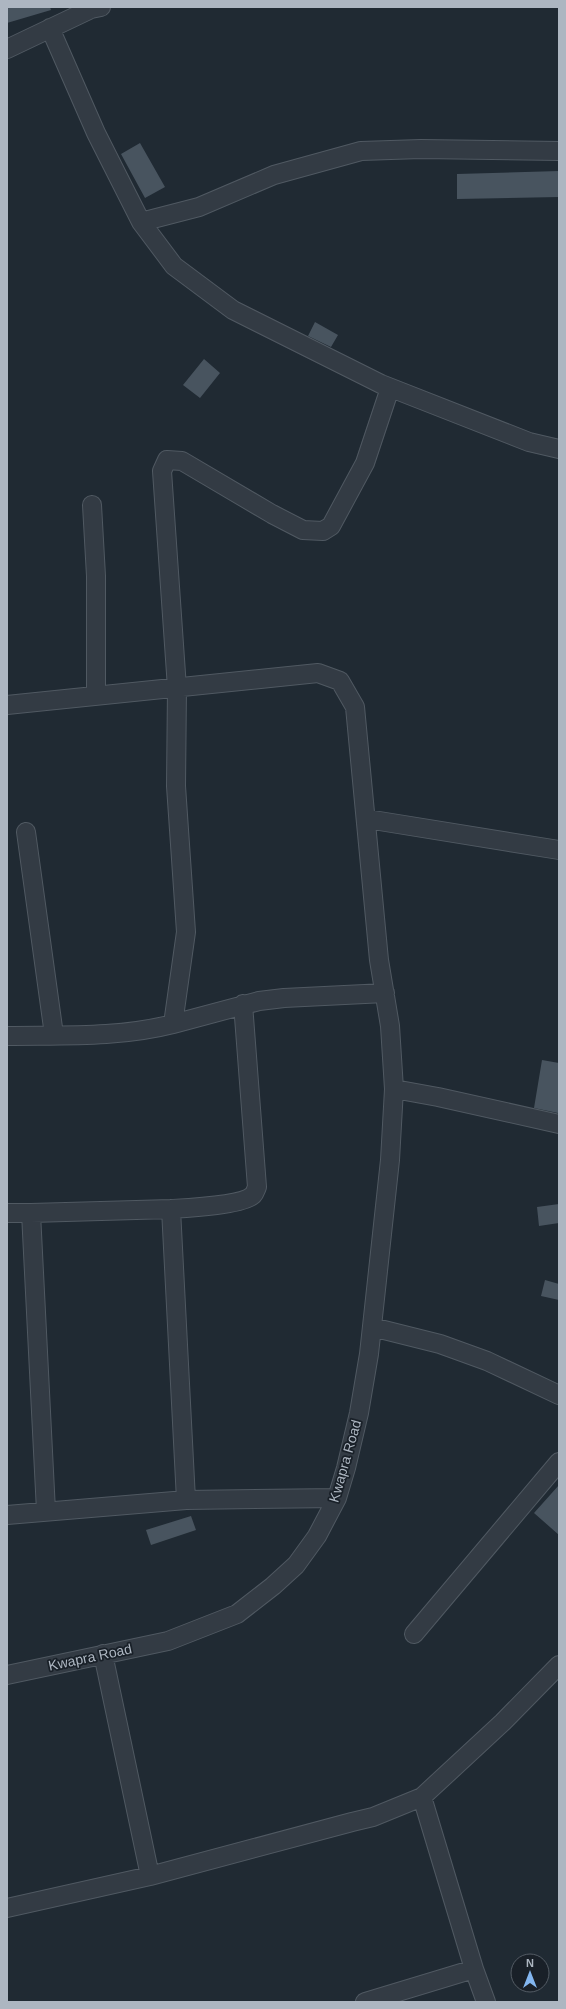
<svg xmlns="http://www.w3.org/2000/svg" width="566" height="2009" viewBox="0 0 566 2009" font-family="Helvetica,sans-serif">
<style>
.building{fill:#48545f}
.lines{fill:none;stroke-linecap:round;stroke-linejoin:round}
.minor-casing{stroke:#505962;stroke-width:20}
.minor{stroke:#333b44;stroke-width:18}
.labels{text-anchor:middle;stroke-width:3.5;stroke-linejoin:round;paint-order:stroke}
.street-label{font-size:14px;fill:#adb6c1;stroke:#192028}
</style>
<rect width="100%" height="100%" fill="#202a33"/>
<path class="building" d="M7 7H50L51 10 7 23Z
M140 143 165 187 145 198 121 154Z
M559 171V197L457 199V174Z
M315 322 338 335 331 347 308 336Z
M204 359 220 373 200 398 183 385Z
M542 1060 559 1063 558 1113 534 1108Z
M559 1204V1223L539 1226 537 1207Z
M545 1280 559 1284V1300L541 1296Z
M559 1485V1535L534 1513Z
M191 1516 196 1530 151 1545 146 1530Z"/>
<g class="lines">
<g class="minor-casing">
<path id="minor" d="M50 28 96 133 141 222 174 266 233 310 381 384 529 442 559 449
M7 49 91 9 101 7
M141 222 199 207 274 175 361 151 421 149 559 151
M92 505 96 576V695
M7 705 318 673 340 681 355 707 379 960 390 1026 394 1089 390 1160 369 1354 359 1413 346 1468 337 1498 317 1536 296 1565 273 1586 237 1614 168 1641 7 1675
M367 819 559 850
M26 832 54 1035
M173 1024 259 1001 284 998 385 993
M7 1036C63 1035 118 1038 173 1024L186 932 176 786 177 688 162 471 167 460 182 461 272 514 303 530 323 531 331 526 365 463 390 388
M394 1089 438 1097 559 1124
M171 1209C187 1208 243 1205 253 1195 255 1193 256 1189 257 1187L243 1004
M7 1213H31
M372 1327 440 1344 487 1361 559 1395
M46 1511 31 1213 171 1209 186 1500
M7 1515 186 1500 337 1498
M414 1634 559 1462
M103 1654 150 1876
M7 1908 150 1876 352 1822 373 1817 422 1797 503 1722 559 1665
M474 1969 486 2002
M365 2002 474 1969 422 1797"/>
</g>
<use href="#minor" class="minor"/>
</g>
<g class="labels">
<g class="street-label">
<text transform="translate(345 1461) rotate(-74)" y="5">Kwapra Road</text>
<text transform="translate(90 1657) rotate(-12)" y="5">Kwapra Road</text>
</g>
</g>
<rect width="566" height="2009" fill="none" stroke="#adb6c1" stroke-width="16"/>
<g transform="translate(530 1973)"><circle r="19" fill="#192028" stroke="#545c65"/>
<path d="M0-3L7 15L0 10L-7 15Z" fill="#83b6f0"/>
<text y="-6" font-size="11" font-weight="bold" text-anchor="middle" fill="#adb6c1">N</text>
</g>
</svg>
